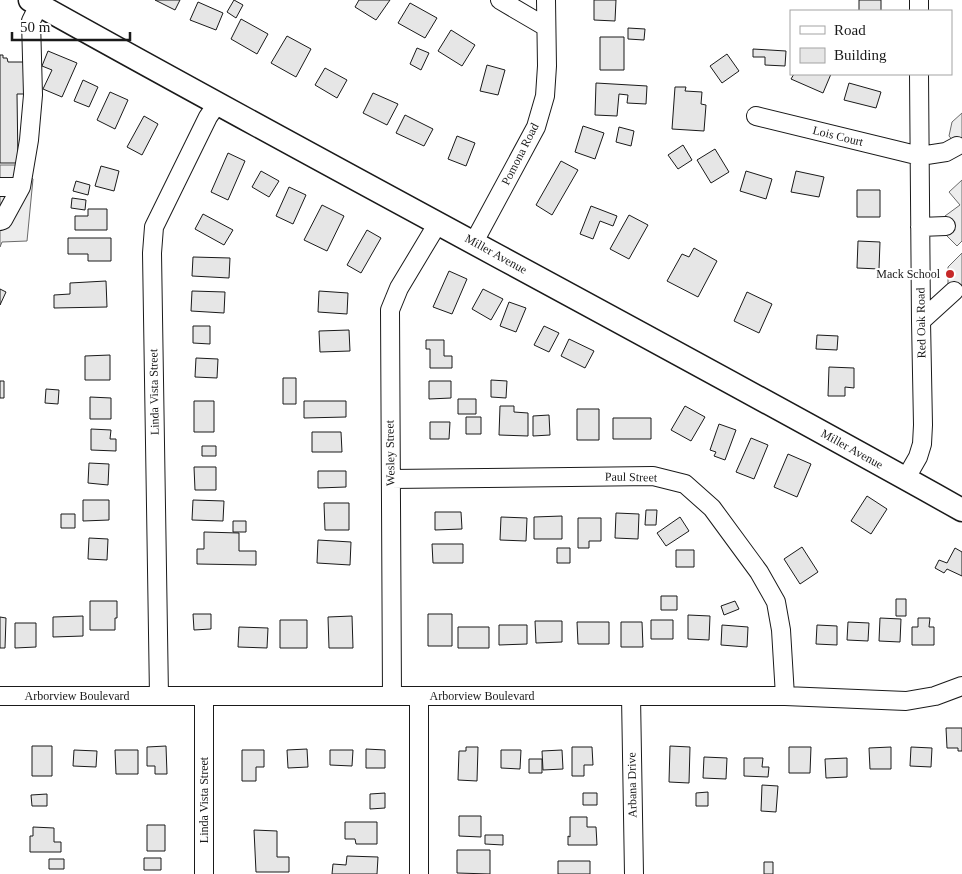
<svg xmlns="http://www.w3.org/2000/svg" width="962" height="874" viewBox="0 0 962 874" font-family="Georgia,serif">
<style>
.parking{fill:#ededed;stroke:#6a6a6a}
.building{fill:#e6e6e6;stroke:#1a1a1a}
.lines{fill:none;stroke-linecap:round;stroke-linejoin:round}
.minor-casing{stroke:#1a1a1a;stroke-width:20}
.major-casing{stroke:#1a1a1a;stroke-width:25}
.minor{stroke:#fff;stroke-width:18}
.major{stroke:#fff;stroke-width:22}
.poi-dot{fill:#c62828;stroke:#fff;stroke-width:2}
.labels{text-anchor:middle;stroke-width:4;stroke-linejoin:round;paint-order:stroke}
.street-label{font-size:12px;fill:#1a1a1a;stroke:#fff}
.poi-label{font-size:12px;fill:#1a1a1a;stroke:#fff;text-anchor:end}
</style>
<rect width="100%" height="100%" fill="#fff"/>
<path class="parking" d="M962 113V151L949 136 952 122Z
M0 165H19L33 179 27 241 2 242 0 247Z
M962 180V241L957 246 946 235 945 216 960 205 949 192Z
M962 253V296L960 298 948 285V267Z"/>
<path class="building" d="M155 0H180L175 10Z
M234 0 243 5 236 18 227 12Z
M359 0H390L376 20 355 7Z
M594 0H616L615 21 594 20Z
M859 0H881V11H859Z
M198 2 223 13 216 30 190 20Z
M410 3 437 18 425 38 398 23Z
M241 19 268 34 257 54 231 39Z
M628 28 645 29 644 40 628 39Z
M451 30 475 45 462 66 438 51Z
M287 36 311 49 296 77 271 63Z
M600 37H624V70H600Z
M417 48 429 53 421 70 410 64Z
M753 49 786 51 785 66 765 65V57H753Z
M48 51 77 63 62 97 43 89 52 70 42 66Z
M727 54 739 71 722 83 710 66Z
M0 55H3V58H7L8 62H25L26 94H17L18 163H0Z
M487 65 505 70 498 95 480 91Z
M325 68 347 80 337 98 315 85Z
M794 74H831L823 93 791 79Z
M83 80 98 87 89 107 74 101Z
M596 83 647 86 646 104 627 103 628 95 619 94 617 116 595 115Z
M849 83 881 92 876 108 844 100Z
M675 87H686L685 91 702 92 701 104 706 105 704 131 672 129Z
M110 92 128 100 115 129 97 120Z
M373 93 398 104 387 125 363 113Z
M405 115 433 129 424 146 396 133Z
M144 116 158 124 142 155 127 147Z
M583 126 604 133 595 159 575 152Z
M619 127 634 131 631 146 616 142Z
M457 136 475 143 466 166 448 159Z
M683 145 692 160 678 169 668 155Z
M715 149 729 172 711 183 697 160Z
M228 153 245 161 228 200 211 192Z
M561 161 578 170 552 215 536 205Z
M101 166 119 171 114 191 95 186Z
M261 171 279 181 269 197 252 187Z
M746 171 772 179 766 199 740 191Z
M796 171 824 177 819 197 791 192Z
M76 181 90 185 88 195 73 191Z
M289 187 306 195 293 224 276 216Z
M857 190H880V217H857Z
M72 198 86 200 85 210 71 208Z
M322 205 344 216 327 251 304 240Z
M591 206 617 216 613 226 600 221 593 239 580 234Z
M88 209H107V230H75V216H88Z
M203 214 233 230 224 245 195 229Z
M629 215 648 225 629 259 610 249Z
M367 230 381 238 361 273 347 265Z
M68 238H111V261H88V254H68Z
M858 241 880 242 879 269 857 268Z
M694 248 717 261 698 297 667 281 682 254 689 257Z
M193 257 230 258 229 278 192 276Z
M449 271 467 279 452 314 433 307Z
M106 281 107 307 54 308V295L70 294V283Z
M0 289 6 292 0 305Z
M483 289 503 299 491 320 472 309Z
M192 291 225 292 224 313 191 311Z
M319 291 348 293 347 314 318 312Z
M747 292 772 304 759 333 734 321Z
M509 302 526 308 516 332 500 326Z
M193 326H210V344L193 343Z
M544 326 559 333 549 352 534 345Z
M349 330 350 351 320 352 319 331Z
M817 335 838 336 837 350 816 349Z
M569 339 594 351 585 368 561 356Z
M426 340H444V356H452V368H430V349H426Z
M110 355V380H85V356Z
M196 358 218 359 217 378 195 377Z
M829 367 854 368V388L845 387V396H828Z
M283 378H296V404H283Z
M491 380 507 381 506 398 491 397Z
M0 381H4V398H0Z
M429 381H451V398L429 399Z
M46 389 59 390 58 404 45 403Z
M90 397 111 398V419H90Z
M458 399H476V414H458Z
M194 401H214V432H194Z
M304 401H346V417L304 418Z
M500 406H514V412L528 413V436L499 435Z
M685 406 705 417 691 441 671 430Z
M577 409H599V440H577Z
M549 415 550 435 533 436V416Z
M466 417H481V434H466Z
M613 418H651V439H613Z
M430 422H450L449 439H430Z
M719 424 736 430 725 460 714 456 716 452 710 450Z
M91 429 111 430 110 439H116V451L91 450Z
M312 432H341L342 452H312Z
M751 438 768 445 754 479 736 472Z
M202 446H216V456H202Z
M788 454 811 464 797 497 774 487Z
M89 463 109 464 108 485 88 483Z
M194 467H216V490H195Z
M318 471H346V487L318 488Z
M867 496 887 509 871 534 851 521Z
M83 500H109V520L83 521Z
M193 500 224 501 223 521 192 520Z
M324 503H349V530H325Z
M646 510H657L656 525H645Z
M435 512H461L462 529 435 530Z
M616 513 639 514 638 539 615 538Z
M61 514H75V528H61Z
M562 516V539H534V517Z
M501 517 527 518 526 541 500 540Z
M680 517 689 531 666 546 657 533Z
M578 518H601V541H589V548H578Z
M233 521H246V532H233Z
M204 532 239 533V551H256V565L197 564V549H204Z
M89 538 108 539 107 560 88 559Z
M318 540 351 542 350 565 317 563Z
M432 544H463V563H433Z
M802 547 818 572 800 584 784 559Z
M557 548H570V563H557Z
M955 548 962 552V576L947 569 944 573 935 568 939 560 947 563Z
M676 550H694V567H676Z
M661 596H677V610H661Z
M896 599H906V616H896Z
M90 601H117V618H115V630H90Z
M735 601 739 609 724 615 721 606Z
M193 614H211V629L194 630Z
M428 614H452V646H428Z
M688 615 710 616 709 640 688 639Z
M83 616V636L53 637V617Z
M352 616 353 648H329L328 617Z
M0 617 6 618 5 648H0Z
M880 618 901 619 900 642 879 641Z
M918 618H930L929 627H934V645H912V627H918Z
M280 620H307V648H280Z
M651 620H673V639H651Z
M535 621H562V642L536 643Z
M577 622H609V644H578Z
M621 622H642L643 647H621Z
M848 622 869 623 868 641 847 640Z
M15 623H36V647L15 648Z
M499 625H527V644L499 645Z
M722 625 748 627 747 647 721 645Z
M817 625 837 626V645L816 644Z
M239 627 268 628 267 648 238 647Z
M458 627H489V648H458Z
M946 728H962V751H958V748H947Z
M32 746H52V776H32Z
M166 746 167 774H155V766H147V747Z
M670 746 690 747 689 783 669 782Z
M466 747H478L477 781 458 780 459 751H466Z
M572 747H592L593 765H584V776H572Z
M789 747H811L810 773H789Z
M891 747V769H870L869 748Z
M911 747 932 748 931 767 910 766Z
M307 749 308 767 288 768 287 750Z
M366 749 385 750V768H366Z
M74 750 97 751 96 767 73 766Z
M115 750H138V774H116Z
M242 750H264V767H256V781H242Z
M330 750H353L352 766 330 765Z
M501 750H521L520 769 501 768Z
M562 750 563 769 543 770 542 751Z
M704 757 727 758 726 779 703 778Z
M744 758H763L762 767H769L768 777 744 776Z
M847 758V777L826 778 825 759Z
M529 759H542V773H529Z
M762 785 778 786 776 812 761 811Z
M708 792V806H696V793Z
M385 793V808L370 809V794Z
M583 793H597V805H583Z
M47 794V806H32L31 795Z
M459 816H481V837L459 836Z
M570 817H587V827H596L597 845H568V836L570 837Z
M345 822H377V844H356L355 839H345Z
M147 825H165V851H147Z
M33 827 54 828V842H61V852H30V836H33Z
M254 830 277 831V857H289V872H256Z
M485 835H503V845L485 844Z
M457 850H490V874L457 873Z
M347 856 378 857 377 874H332L333 864 346 865Z
M144 858H161V870H144Z
M49 859H64V869H49Z
M558 861H590V874H558Z
M764 862H773V874H764Z"/>
<g class="lines">
<g class="minor-casing">
<path id="minor" d="M500 0 546 27
M919 0V11
M756 116 920 156 946 152 957 146
M0 187H21L29 140 33 95 31 21 39 5
M0 221 3 220 21 187
M920 227 946 226
M474 242 536 127 545 96 547 66 546 0
M921 321 954 291
M906 478 918 457 922 444 923 425 921 321 919 74
M391 479 653 476 685 484 712 508 759 572 776 602 781 630 785 696
M0 696H785L906 701 935 696 962 686
M159 696 152 253 154 227 208 117 217 104
M204 696V874
M392 696 390 310 399 288 438 223
M631 696 634 874
M419 874V697"/>
</g>
<g class="major-casing">
<path id="major" d="M30 0C339 173 653 337 962 510"/>
</g>
<use href="#minor" class="minor"/>
<use href="#major" class="major"/>
</g>
<circle class="poi-dot" cx="950" cy="274" r="5"/>
<g class="labels">
<g class="street-label">
<text transform="translate(838 136) rotate(14)" y="4">Lois Court</text>
<text transform="translate(520 154) rotate(-63)" y="4">Pomona Road</text>
<text transform="translate(496 254) rotate(29)" y="4">Miller Avenue</text>
<text transform="translate(921 323) rotate(-91)" y="4">Red Oak Road</text>
<text transform="translate(154 392) rotate(-91)" y="4">Linda Vista Street</text>
<text transform="translate(852 449) rotate(29)" y="4">Miller Avenue</text>
<text transform="translate(390 453) rotate(-91)" y="4">Wesley Street</text>
<text transform="translate(631 477) rotate(1)" y="4">Paul Street</text>
<text x="77" y="700">Arborview Boulevard</text>
<text x="482" y="700">Arborview Boulevard</text>
<text transform="translate(632 785) rotate(-91)" y="4">Arbana Drive</text>
<text transform="translate(204 800) rotate(-90)" y="4">Linda Vista Street</text>
</g>
<g class="poi-label">
<text x="940" y="278">Mack School</text>
</g>
</g>
<rect x="790" y="10" width="162" height="65" fill="#ffffff" stroke="#a3a3a3"/>
<rect x="800" y="26" width="25" height="8" fill="#ffffff" stroke="#a3a3a3"/>
<text x="834" y="35" font-size="15" fill="#1a1a1a">Road</text>
<rect x="800" y="48" width="25" height="15" fill="#e6e6e6" stroke="#a3a3a3"/>
<text x="834" y="60" font-size="15" fill="#1a1a1a">Building</text>
<path d="M12 32v8h118v-8" fill="none" stroke="#1a1a1a" stroke-width="2.5"/>
<text x="20" y="32" font-size="15" fill="#1a1a1a" stroke="#ffffff" stroke-width="4" paint-order="stroke">50 m</text>
</svg>
